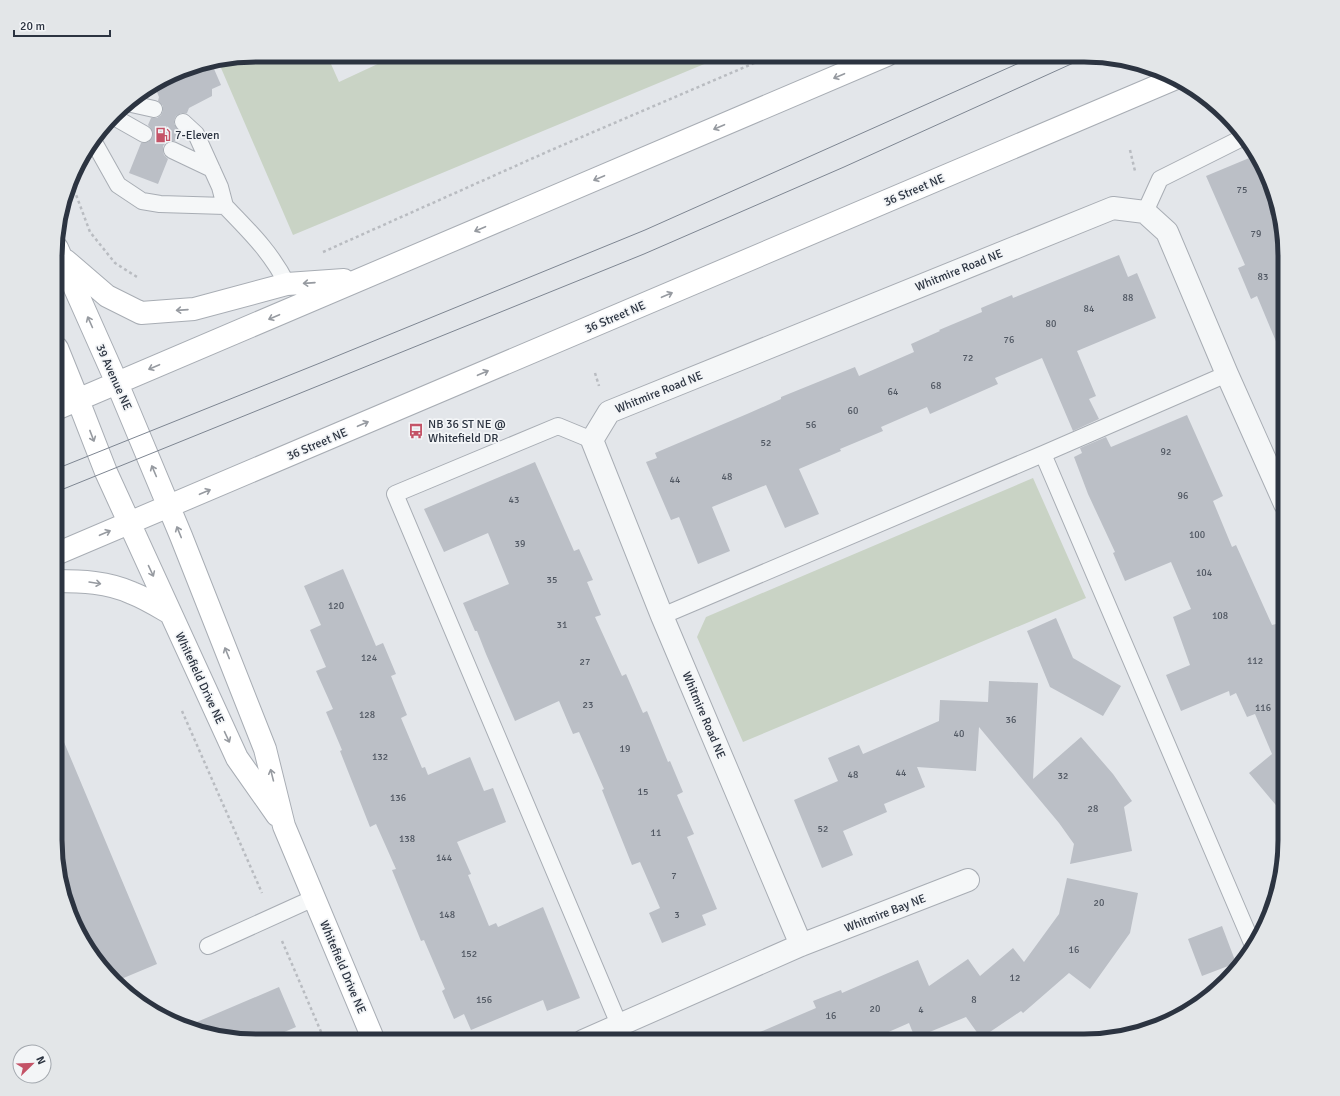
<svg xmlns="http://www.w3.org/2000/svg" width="1340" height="1096" viewBox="0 0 1340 1096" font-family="Signika,sans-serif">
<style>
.green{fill:#c9d3c5}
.building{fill:#bbbfc6}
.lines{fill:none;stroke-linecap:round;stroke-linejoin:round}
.lane-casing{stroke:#a8adb4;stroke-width:18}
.street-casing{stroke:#a8adb4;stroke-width:24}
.secondary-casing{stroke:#a8adb4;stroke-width:24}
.path{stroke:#b9bcc1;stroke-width:2.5;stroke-dasharray:3 3;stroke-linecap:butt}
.lane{stroke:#f5f7f8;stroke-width:16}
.street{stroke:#f5f7f8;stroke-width:22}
.secondary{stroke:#fff;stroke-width:22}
.tram{stroke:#7e8692;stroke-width:1}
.oneway{stroke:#969aa0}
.labels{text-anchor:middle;stroke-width:3.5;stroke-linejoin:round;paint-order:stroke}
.number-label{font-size:10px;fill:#505762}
.poi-label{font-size:12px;fill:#2c3441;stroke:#f3f5f7;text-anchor:start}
.street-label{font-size:12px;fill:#2c3441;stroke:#f3f5f7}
.rim{fill:none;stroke:#2c3441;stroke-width:5}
</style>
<rect width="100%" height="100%" fill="#e3e6ea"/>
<path class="green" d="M256 55H327L339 82 397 55H726L293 235 218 61Z
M1033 478 1086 598 743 742 697 637 706 617Z"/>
<path class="building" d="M211 62 221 85 212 89V96L189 108 187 113H181L176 116 174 120V124L179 131 175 141H171L167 142 163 146V151L164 155 168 159 158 184 129 173 141 143 148 142 152 138 153 134 152 130 148 125 151 118H157L161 115 163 111V106L158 101 159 97 155 87 191 66Z
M1254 156 1270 179 1285 258V363L1257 296 1251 299 1238 268 1245 265 1206 176Z
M1119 255 1128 277 1137 273 1156 318 1077 351 1096 396 1089 399 1099 419 1073 431 1042 358 995 378 998 384 930 414 927 407 881 427 883 431 840 449 841 451 799 469 819 514 785 528 766 485 712 507 730 551 698 564 679 517 671 520 646 462 657 458 655 453 747 414 781 399V397L855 367 859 376 914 352 911 344 940 331 939 330 982 312 981 308 1012 295 1013 298Z
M1187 415 1223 496 1213 501 1232 547 1236 545 1272 625 1276 624 1285 644V816L1249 773 1272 754 1255 714 1247 717 1236 693 1230 696 1229 691 1181 711 1166 675 1190 665 1173 617 1191 609 1171 562 1125 581 1113 553 1115 552 1088 494 1074 457 1082 453 1080 448 1106 437 1111 447Z
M535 462 574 551 579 549 593 580 587 582 601 615 595 617 622 676 626 674 643 713 647 711 668 762 670 761 683 792 677 795 694 834 687 837 717 909 702 915 706 925 662 943 649 913 660 908 640 862 632 865 602 790 604 789 579 732 573 734 559 701 515 721 486 654 477 631H475L463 603 509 584 488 533 444 552 424 509Z
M343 569 376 646 383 643 396 674 391 676 407 715 401 718 422 768 425 767 428 775 470 757 484 791 493 788 506 822 457 842 471 874 468 875 489 926 496 923 498 927 543 907 580 998 547 1011 543 1000 471 1030 464 1014 454 1019 442 991 445 989 424 940 421 941 392 870 396 869 376 824 370 827 340 751 342 750 326 712 333 709 316 671 326 667 310 630 321 625 304 586Z
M1056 618 1073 658 1121 686 1103 716 1050 687 1027 631Z
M989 681 1038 683 1033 779 1081 737 1113 774 1132 801 1124 807 1132 851 1070 864 1074 844 1059 823 979 727 976 771 917 767 925 787 884 804 887 812 843 831 853 855 822 868 794 800 838 781 828 758 859 745 863 754 939 721 940 700 988 702Z
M56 723 157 964 114 982 76 928 55 853Z
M1067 878 1138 893 1130 933 1090 989 1069 973 1023 1013 1021 1011 981 1038 966 1017 915 1038 909 1023 868 1041H739L816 1008 813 1001 841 990 842 993 918 960 929 986 968 959 980 976 1013 948 1024 962 1059 914Z
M1222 926 1236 963 1202 976 1188 939Z
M279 987 296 1027 282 1033 285 1041H243L185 1027Z"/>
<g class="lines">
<g class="lane-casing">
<path id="lane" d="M127 103 154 109
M114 117 144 134
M183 122 196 134 220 187 225 206
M94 141 95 144 118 185 142 201 160 204 225 206C249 231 271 252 287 284
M172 150 212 169
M1145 212 1160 179 1242 138
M592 440 558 426 395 494 626 1041
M1043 454 1252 943
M662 616 1043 454 1227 374
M208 946 314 898"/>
</g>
<g class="street-casing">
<path id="street" d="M801 945 662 616 592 440 609 412 1113 208 1145 212 1167 232 1227 374 1285 504
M583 1041 801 945 968 880"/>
</g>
<g class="secondary-casing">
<path id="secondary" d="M57 248 117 383 181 536 265 749 284 826 374 1041
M65 260 107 296 141 313 194 309 287 284 344 280
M57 348 78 400 106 472 237 758 277 815
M56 409 887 55
M56 554 1174 79
M56 581C81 581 108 582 132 593 145 598 158 606 170 613"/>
</g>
<path class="path" d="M1130 150 1135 171
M72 184 90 232 115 263 137 277
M323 252 549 151 773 55
M595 373 599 386
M182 711 262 893
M282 941 325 1041"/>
<use href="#lane" class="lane"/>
<use href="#street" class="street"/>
<use href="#secondary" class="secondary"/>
<path class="tram" d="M56 469 320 363 645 230 1037 55
M56 492 644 254 844 167 1091 55"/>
</g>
<defs><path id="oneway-shaft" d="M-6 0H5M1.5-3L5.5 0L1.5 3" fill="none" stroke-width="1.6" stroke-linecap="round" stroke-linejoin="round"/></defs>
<g class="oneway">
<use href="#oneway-shaft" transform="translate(839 76) rotate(157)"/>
<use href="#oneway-shaft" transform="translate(719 127) rotate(157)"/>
<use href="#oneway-shaft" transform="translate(599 178) rotate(157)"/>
<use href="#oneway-shaft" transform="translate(480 229) rotate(157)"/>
<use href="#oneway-shaft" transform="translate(309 283) rotate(176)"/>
<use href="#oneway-shaft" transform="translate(667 295) rotate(-23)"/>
<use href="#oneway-shaft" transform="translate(182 310) rotate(176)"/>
<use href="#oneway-shaft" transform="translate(274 317) rotate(157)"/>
<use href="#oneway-shaft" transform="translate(90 322) rotate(-114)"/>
<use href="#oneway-shaft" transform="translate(154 367) rotate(157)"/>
<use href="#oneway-shaft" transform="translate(483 373) rotate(-23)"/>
<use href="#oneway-shaft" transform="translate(363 424) rotate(-23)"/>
<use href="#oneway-shaft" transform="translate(92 436) rotate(69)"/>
<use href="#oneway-shaft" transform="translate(154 471) rotate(-113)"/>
<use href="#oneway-shaft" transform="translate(205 492) rotate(-23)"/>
<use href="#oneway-shaft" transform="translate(179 532) rotate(-112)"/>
<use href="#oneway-shaft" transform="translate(105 533) rotate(-23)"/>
<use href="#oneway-shaft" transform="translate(151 571) rotate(65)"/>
<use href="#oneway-shaft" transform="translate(95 583) rotate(9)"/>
<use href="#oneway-shaft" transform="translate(227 653) rotate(-112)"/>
<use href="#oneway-shaft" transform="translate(227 737) rotate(65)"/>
<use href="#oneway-shaft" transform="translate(272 775) rotate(-104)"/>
</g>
<defs>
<g id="fuel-bare" transform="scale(1.2)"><path d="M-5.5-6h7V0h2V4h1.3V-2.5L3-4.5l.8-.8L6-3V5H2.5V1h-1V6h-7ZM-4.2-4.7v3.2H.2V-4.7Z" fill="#c45367" stroke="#f3f5f7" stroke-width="2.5" paint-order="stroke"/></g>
<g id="bus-bare" transform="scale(1.2)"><path d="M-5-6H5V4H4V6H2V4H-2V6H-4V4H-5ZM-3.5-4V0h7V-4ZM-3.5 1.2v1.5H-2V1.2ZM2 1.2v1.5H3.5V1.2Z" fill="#c45367" stroke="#f3f5f7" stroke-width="2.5" paint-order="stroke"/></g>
</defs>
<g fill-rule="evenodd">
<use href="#fuel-bare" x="163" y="135"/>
<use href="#bus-bare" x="416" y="431"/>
</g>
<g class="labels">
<g class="number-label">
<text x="1242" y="193">75</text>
<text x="1256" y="237">79</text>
<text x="1263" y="280">83</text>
<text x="1128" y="301">88</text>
<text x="1089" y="312">84</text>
<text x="1051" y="327">80</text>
<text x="1009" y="343">76</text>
<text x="968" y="361">72</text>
<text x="936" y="389">68</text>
<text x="893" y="395">64</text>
<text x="853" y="414">60</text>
<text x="811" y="428">56</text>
<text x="766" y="446">52</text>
<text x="1166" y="455">92</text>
<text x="727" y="480">48</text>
<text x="675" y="483">44</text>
<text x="1183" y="499">96</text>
<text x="514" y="503">43</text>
<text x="1197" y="538">100</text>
<text x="520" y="547">39</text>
<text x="1204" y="576">104</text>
<text x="552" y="583">35</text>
<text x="336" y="609">120</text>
<text x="1220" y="619">108</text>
<text x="562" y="628">31</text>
<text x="369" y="661">124</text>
<text x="1255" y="664">112</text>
<text x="585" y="665">27</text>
<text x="588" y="708">23</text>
<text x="1263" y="711">116</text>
<text x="367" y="718">128</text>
<text x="1011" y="723">36</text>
<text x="959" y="737">40</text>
<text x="625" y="752">19</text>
<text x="380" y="760">132</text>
<text x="901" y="776">44</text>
<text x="853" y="778">48</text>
<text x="1063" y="779">32</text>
<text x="643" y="795">15</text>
<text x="398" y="801">136</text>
<text x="1093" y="812">28</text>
<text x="823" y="832">52</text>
<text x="656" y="836">11</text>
<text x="407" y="842">138</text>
<text x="444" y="861">144</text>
<text x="674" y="879">7</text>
<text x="1099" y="906">20</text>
<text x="447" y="918">148</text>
<text x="677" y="918">3</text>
<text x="1074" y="953">16</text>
<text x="469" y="957">152</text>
<text x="1015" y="981">12</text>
<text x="484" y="1003">156</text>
<text x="974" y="1003">8</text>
<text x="875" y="1012">20</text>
<text x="921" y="1013">4</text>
<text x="831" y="1019">16</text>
</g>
<g class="poi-label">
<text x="175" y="139">7-Eleven</text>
<text x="428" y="428">NB 36 ST NE @<tspan x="428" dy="14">Whitefield DR</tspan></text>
</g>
<g class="street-label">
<text transform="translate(914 190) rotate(-23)" y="4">36 Street NE</text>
<text transform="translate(959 270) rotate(-22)" y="4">Whitmire Road NE</text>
<text transform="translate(615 317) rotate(-23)" y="4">36 Street NE</text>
<text transform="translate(114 377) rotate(66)" y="4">39 Avenue NE</text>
<text transform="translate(659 392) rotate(-22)" y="4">Whitmire Road NE</text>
<text transform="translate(317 444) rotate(-23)" y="4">36 Street NE</text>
<text transform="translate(200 678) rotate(65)" y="4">Whitefield Drive NE</text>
<text transform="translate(704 715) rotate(67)" y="4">Whitmire Road NE</text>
<text transform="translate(885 913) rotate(-21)" y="4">Whitmire Bay NE</text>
<text transform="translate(343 967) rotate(67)" y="4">Whitefield Drive NE</text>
</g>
</g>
<path d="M0 0H1340V1096H0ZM256 62H1084A194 194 0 0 1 1278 256V840A194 194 0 0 1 1084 1034H256A194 194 0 0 1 62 840V256A194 194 0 0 1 256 62Z" fill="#e3e6e8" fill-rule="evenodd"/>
<path class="rim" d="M256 62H1084A194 194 0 0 1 1278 256V840A194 194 0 0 1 1084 1034H256A194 194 0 0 1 62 840V256A194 194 0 0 1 256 62Z"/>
<g transform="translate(32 1064) rotate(67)"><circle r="19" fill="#f3f5f7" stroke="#a3a8ae"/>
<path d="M0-3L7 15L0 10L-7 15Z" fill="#c45367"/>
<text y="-6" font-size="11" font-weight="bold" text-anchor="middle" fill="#2c3441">N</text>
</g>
<path d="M14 30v6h96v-6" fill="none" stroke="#2c3441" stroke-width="2"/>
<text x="20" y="30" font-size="12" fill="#2c3441" stroke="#f3f5f7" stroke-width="3" paint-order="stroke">20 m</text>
</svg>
